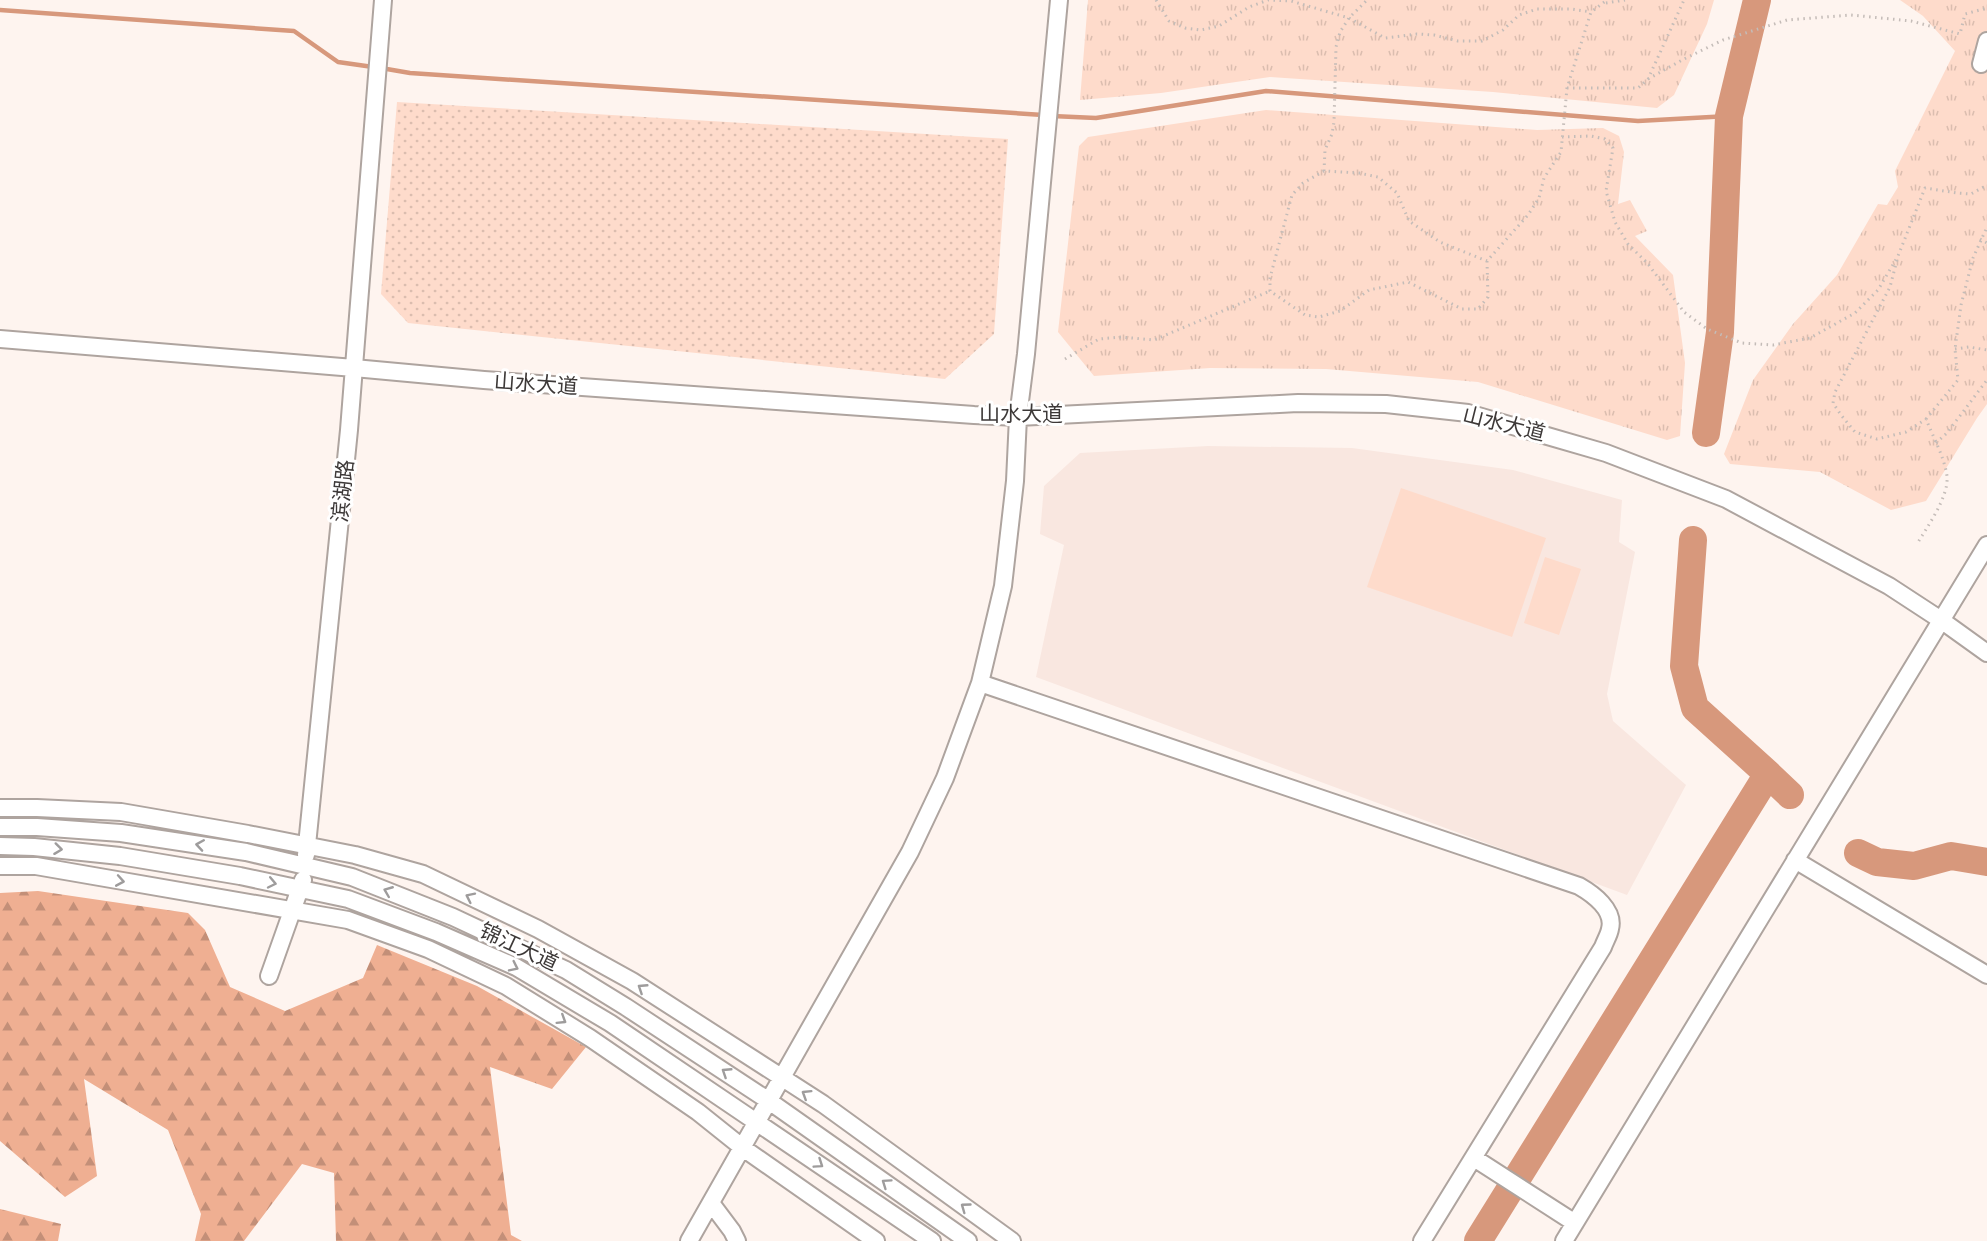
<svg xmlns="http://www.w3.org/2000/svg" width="1987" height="1241" viewBox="0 0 1987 1241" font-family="'Work Sans','Noto Sans SC',sans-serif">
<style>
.built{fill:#f9e7e0}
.grass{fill:url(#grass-dots)}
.forest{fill:url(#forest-firs)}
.park{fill:url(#park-tufts)}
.pitch{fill:#fedbcb}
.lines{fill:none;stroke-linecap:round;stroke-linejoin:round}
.stream{stroke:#d7987c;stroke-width:4.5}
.river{stroke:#d7987c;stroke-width:28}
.minor-casing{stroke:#aea49f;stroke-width:20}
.path{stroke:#c4bcb8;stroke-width:3;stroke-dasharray:1.5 4.5;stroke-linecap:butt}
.minor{stroke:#fff;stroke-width:16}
.oneway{stroke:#9e9c9c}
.labels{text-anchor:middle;stroke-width:6;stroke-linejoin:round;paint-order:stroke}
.street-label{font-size:21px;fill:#3d3938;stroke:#fff}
</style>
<defs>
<pattern id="grass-dots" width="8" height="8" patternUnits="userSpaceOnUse" patternTransform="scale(1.5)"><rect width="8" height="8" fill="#fedbcb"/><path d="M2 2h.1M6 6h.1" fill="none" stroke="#dbbdaf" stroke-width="1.8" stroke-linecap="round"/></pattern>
<pattern id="forest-firs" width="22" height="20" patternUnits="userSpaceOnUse" patternTransform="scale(1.5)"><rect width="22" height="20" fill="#efaf92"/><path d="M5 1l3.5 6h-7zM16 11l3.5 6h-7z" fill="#c38f78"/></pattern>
<pattern id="park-tufts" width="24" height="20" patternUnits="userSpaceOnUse" patternTransform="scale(1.5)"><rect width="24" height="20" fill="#fedbcb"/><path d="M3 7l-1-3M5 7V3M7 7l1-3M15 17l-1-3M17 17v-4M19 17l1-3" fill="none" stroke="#dbbdaf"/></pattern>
</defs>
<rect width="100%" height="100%" fill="#fef4ef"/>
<path class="built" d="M1208 446 1352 448 1513 470 1622 500 1619 542 1635 552 1607 694 1613 721 1686 785 1627 895 1036 677 1064 545 1040 534 1044 486 1080 453Z"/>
<path class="grass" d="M397 102 1008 139 994 334 945 379 408 323 381 294Z"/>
<path class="forest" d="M38 891 188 913 205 930 230 987 285 1011 363 978 377 945 477 986 586 1047 552 1089 490 1067 511 1235 522 1241H336L334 1173 302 1164 244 1241H195L201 1214 168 1130 84 1079 97 1176 65 1197 0 1141V893Z
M0 1209 61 1224 58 1241H0Z"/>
<path class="park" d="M1088 0H1714L1707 24 1674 95 1657 108 1493 92 1270 77 1161 93 1080 100Z
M1900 0H1987V404L1977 418 1926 501 1891 510 1820 472 1730 464 1724 454 1753 380 1793 324 1837 275 1878 204 1887 205 1898 187 1895 171 1955 51 1923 16Z
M1266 110 1537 130 1603 128 1619 136 1624 152 1618 204 1630 200 1647 231 1635 236 1673 275 1685 363 1680 436 1667 440 1478 382 1326 369 1210 368 1094 376 1058 332 1079 146 1088 137Z"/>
<path class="pitch" d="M1401 488 1546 538 1512 637 1367 587Z
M1545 557 1581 569 1559 635 1524 623Z"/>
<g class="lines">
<path class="stream" d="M0 10 294 31 338 62 373 67
M381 68 410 73 1043 115
M1052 116 1096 118 1266 91 1638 121 1729 116"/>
<path class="river" d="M1706 433 1720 332 1729 116 1757 0
M1768 774 1790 795
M1858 853 1877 862 1914 866 1951 856 1987 862
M1478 1241 1768 774 1695 708 1684 666 1693 540"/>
<g class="minor-casing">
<path id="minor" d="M1981 64 1987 41
M0 339 354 368 484 380 974 415 1018 417 1298 403 1386 404 1468 413 1606 453 1726 499 1889 586 1941 620 1987 653
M980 683 1579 886C1593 894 1615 910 1610 929 1609 935 1605 941 1603 947L1422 1241
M0 808H37L121 812 248 834 355 855 423 874 538 929 632 981 823 1104 1012 1241
M0 827H37L121 833 246 852 352 877 453 917 566 970 626 1007 769 1101 968 1241
M0 846 34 847 120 856 240 876 348 899 436 932 516 967 610 1023 932 1241
M306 855 349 430 383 0
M1795 860 1987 975
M0 866H36L348 920 428 949 506 986 590 1038 698 1112 743 1148 876 1241
M269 976 303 880
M1474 1158 1575 1223
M711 1203 732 1231 737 1241
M689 1241 910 852 945 778 980 683 1003 586 1015 481 1018 417 1026 354 1059 0
M1564 1241 1987 545"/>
</g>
<path class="path" d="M1156 0 1169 21 1185 28 1201 30 1219 26 1249 7 1268 0 1291 1 1349 18 1385 38 1417 34 1434 35 1458 41H1482L1503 30 1519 15 1537 9H1571L1591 12
M1606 3 1625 0
M1648 79 1684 59 1723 40 1787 20 1851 15 1911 21 1960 34 1965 14 1987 8
M1567 88H1638L1648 79 1684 0
M1562 137 1591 136 1605 139 1613 148 1606 191 1615 222 1628 244 1648 264 1684 312 1707 329 1742 343 1773 345 1810 338 1855 313 1878 290 1898 256 1925 188 1957 193 1971 194 1987 185
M1324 171 1325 150 1332 134 1334 122 1336 47 1340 32 1349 18 1367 0
M1980 239 1987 243
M1897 260 1890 287 1835 392 1833 403 1841 415 1855 432 1877 439 1906 432 1926 419C1933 437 1944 456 1947 476 1949 497 1927 527 1917 544
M1487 261 1488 297 1478 309H1462L1408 282 1369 290 1340 311 1319 317 1305 315 1270 291V278L1292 195 1303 183 1324 171 1359 173 1378 177 1397 193 1409 221 1440 242 1487 261 1528 215 1539 198 1544 178 1561 152 1567 88 1591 12 1607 0
M1955 349 1969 347 1987 350
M1065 359 1099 339 1121 337 1154 340 1270 291
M1926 419 1958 380 1955 349 1961 305 1973 258 1987 227
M1936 443 1947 433 1987 380"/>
<use href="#minor" class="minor"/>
</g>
<defs><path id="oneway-chevron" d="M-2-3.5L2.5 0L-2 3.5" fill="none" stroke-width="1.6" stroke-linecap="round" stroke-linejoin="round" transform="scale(1.5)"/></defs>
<g class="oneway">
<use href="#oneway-chevron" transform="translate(200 845) rotate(-171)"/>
<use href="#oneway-chevron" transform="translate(58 849) rotate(7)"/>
<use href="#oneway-chevron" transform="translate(120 881) rotate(10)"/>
<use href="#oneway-chevron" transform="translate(272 883) rotate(12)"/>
<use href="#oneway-chevron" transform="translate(388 891) rotate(-158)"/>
<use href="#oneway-chevron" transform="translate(470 897) rotate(-154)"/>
<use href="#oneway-chevron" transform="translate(514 967) rotate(26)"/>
<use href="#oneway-chevron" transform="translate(642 988) rotate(-147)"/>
<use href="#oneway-chevron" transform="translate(562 1020) rotate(32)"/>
<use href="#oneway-chevron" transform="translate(726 1072) rotate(-147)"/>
<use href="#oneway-chevron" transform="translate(806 1094) rotate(-148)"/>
<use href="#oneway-chevron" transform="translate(819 1164) rotate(34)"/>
<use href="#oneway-chevron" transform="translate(886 1183) rotate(-145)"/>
<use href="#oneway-chevron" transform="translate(965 1207) rotate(-144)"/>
</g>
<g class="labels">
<g class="street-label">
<text transform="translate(536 384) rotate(4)" y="7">山水大道</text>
<text x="1021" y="421">山水大道</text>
<text transform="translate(1504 424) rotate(14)" y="7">山水大道</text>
<text transform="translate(343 491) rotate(-84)" y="7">滨湖路</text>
<text transform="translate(519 947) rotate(25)" y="7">锦江大道</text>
</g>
</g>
</svg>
